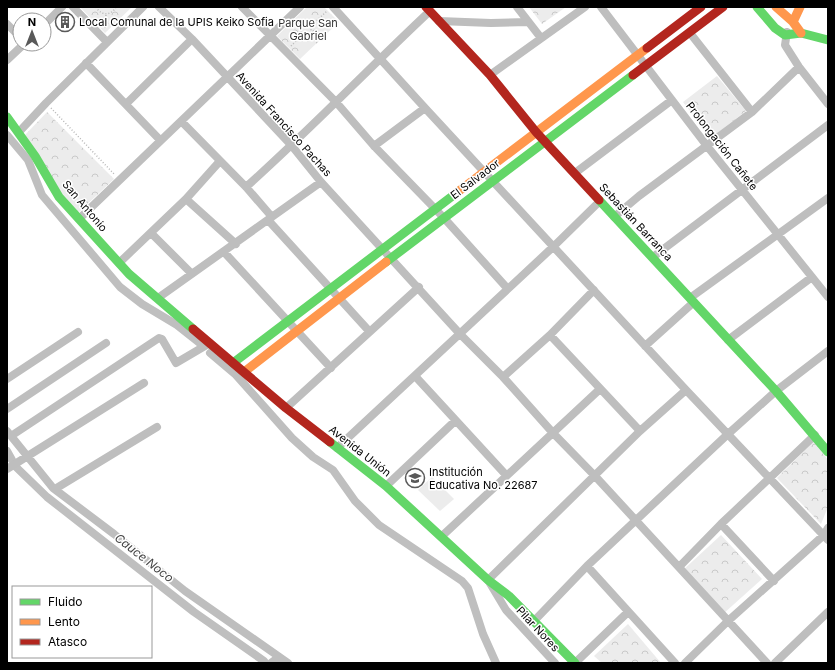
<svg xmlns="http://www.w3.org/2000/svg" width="835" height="670" viewBox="0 0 835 670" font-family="Inter,sans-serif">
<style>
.forest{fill:url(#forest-crowns)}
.garden{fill:#ececec}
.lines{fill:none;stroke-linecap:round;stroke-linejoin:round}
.canal{stroke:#bfbfbf;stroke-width:8}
.path{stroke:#b9b9b9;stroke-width:1.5;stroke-dasharray:1 2;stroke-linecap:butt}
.street{stroke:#bebebe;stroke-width:8}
.fast{stroke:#63d668;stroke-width:9}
.slow{stroke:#ff974d;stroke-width:9}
.jam{stroke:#b3261e;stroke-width:9}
.labels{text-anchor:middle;stroke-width:3;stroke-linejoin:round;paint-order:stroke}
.poi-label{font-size:11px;fill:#000;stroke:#fff;text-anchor:start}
.park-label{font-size:11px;fill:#333;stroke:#fff}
.street-label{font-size:11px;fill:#000;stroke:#fff}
.water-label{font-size:12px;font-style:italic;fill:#444;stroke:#fff}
</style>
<defs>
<pattern id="forest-crowns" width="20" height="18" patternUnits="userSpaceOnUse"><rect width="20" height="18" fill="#ececec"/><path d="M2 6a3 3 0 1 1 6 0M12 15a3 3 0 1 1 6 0" fill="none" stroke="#c9c9c9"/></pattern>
</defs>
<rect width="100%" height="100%" fill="#fff"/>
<path class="forest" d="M80 7H132L105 33Z
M307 7H324L339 22 300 59 277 36Z
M529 7H566L542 24Z
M717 76 746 111 711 138 683 102Z
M47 112 114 179 78 213 61 197 25 135Z
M814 441 828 460V507L821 524 777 478Z
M721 535 762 579 723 614 682 571Z
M628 624 661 663H602L594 656Z"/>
<path class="garden" d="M432 477 454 499 440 511 418 490Z"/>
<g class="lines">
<path class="canal" d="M7 135 28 160 42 195 120 287 142 304 177 325 201 344
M210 353 236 375 292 438 313 457 333 470 355 501 379 525 462 581 468 588 483 634 496 663
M7 451 12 460
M16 467 47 497 194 612 264 661"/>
<path class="path" d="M96 7C101 16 111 16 116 7
M296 21 301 27V36
M301 27 311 26
M105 28 106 14
M317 43 311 36V26L327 11
M291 46 301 36H311
M51 108 115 175"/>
<path class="street" d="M73 7 107 42
M159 7 192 39 292 146 321 182 460 334 503 377 553 433 595 476 767 663
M242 7 336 102 374 146 444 218 507 288
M333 7 425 108 686 390 828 540
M517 7 541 38
M601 7 707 146 828 297
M439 21 491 23 528 22
M7 24 20 37
M44 25 62 7
M787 32 785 45 799 67 828 104
M690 33 752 112
M7 60 24 44
M86 63 160 140
M490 75 585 7
M126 104 192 39
M181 121 246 187 272 217
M19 132 46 103 143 7
M374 146 425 108
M575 173 672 100
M246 187C309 131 368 69 430 11
M186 199 236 244
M614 217 639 196 752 112 799 67
M79 219 300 7
M268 220 369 331
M151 233 192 274
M224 252 331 368
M653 257 828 125
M119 263 186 199 220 161
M158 298 321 182
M690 298 828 198
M550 335 640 431
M728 340 812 277
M645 346 694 302
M415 376 506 475
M503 377 550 335 594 290
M7 379 78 332
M286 408 419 287
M7 409 106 343
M7 431 53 488 114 534 185 591 288 663
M11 436 159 338 162 339 176 363 210 343
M337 448 553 247 600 201
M7 469 144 383
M386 486 455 421
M55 489 157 427
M721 524 774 581
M442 536 600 389
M587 566 675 663
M679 567 721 524 815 435
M534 621 587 566 728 434 776 391 828 351
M271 663 279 657
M555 663 506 610 488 580 640 431 686 390
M575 663 628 612
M685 663 728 621 824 535 828 528
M775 663 828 612"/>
<path class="fast" d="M757 7 775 28 785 35 801 33 828 40
M7 117 35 156 59 197 129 274 193 329
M599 200 776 391 828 452
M386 262 633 75
M233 363 459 191
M330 442 386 486 488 580 509 596 575 663"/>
<path class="slow" d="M776 7 793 22 801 33
M793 22 800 7
M459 191 647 48
M244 372 386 262"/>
<path class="jam" d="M426 7 490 75 536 132 599 200
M647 48 701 7
M633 75 723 7
M193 329 286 408 330 442"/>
</g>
<defs>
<g id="building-ring" transform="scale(1)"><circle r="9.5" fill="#fff" stroke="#595959" stroke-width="1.5"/><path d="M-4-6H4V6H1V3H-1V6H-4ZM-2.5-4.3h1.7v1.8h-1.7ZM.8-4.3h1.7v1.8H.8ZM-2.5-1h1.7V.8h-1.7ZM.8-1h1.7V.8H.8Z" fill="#595959"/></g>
<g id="school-ring" transform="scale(1)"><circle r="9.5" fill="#fff" stroke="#595959" stroke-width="1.5"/><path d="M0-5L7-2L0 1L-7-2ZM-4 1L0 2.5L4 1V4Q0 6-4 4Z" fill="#595959"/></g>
</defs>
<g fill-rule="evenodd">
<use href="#building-ring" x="65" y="22"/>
<use href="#school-ring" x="415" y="478"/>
</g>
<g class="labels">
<g class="poi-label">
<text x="79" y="26">Local Comunal de la UPIS Keiko Sofia</text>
<text x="429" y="476">Institución<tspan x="429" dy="13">Educativa No. 22687</tspan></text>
</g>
<g class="park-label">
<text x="308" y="27">Parque San<tspan x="308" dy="13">Gabriel</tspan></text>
</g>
<g class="street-label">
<text transform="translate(284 124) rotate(48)" y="4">Avenida Francisco Pachas</text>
<text transform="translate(722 146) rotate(52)" y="4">Prolongación Cañete</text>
<text transform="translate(475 179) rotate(-37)" y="4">El Salvador</text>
<text transform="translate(85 206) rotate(50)" y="4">San Antonio</text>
<text transform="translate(636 222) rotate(47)" y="4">Sebastián Barranca</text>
<text transform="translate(360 451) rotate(38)" y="4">Avenida Unión</text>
<text transform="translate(538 629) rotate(47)" y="4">Pilar Nores</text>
</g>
<g class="water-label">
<text transform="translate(144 558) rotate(38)" y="4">Cauce Noco</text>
</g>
</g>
<rect width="835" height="670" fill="none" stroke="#000000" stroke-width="16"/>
<rect x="12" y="586" width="140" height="72" fill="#ffffff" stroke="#999999"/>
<rect x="20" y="599" width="20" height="6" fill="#63d668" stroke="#999999"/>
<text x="48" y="606" font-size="12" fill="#000000">Fluido</text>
<rect x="20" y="619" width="20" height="6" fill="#ff974d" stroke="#999999"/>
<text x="48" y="626" font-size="12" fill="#000000">Lento</text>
<rect x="20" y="639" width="20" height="6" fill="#b3261e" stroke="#999999"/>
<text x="48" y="646" font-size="12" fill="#000000">Atasco</text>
<g transform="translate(32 32)"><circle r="19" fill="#ffffff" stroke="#999999"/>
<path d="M0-3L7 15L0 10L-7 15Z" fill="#595959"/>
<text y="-6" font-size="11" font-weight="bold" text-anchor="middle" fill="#000000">N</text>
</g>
</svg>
